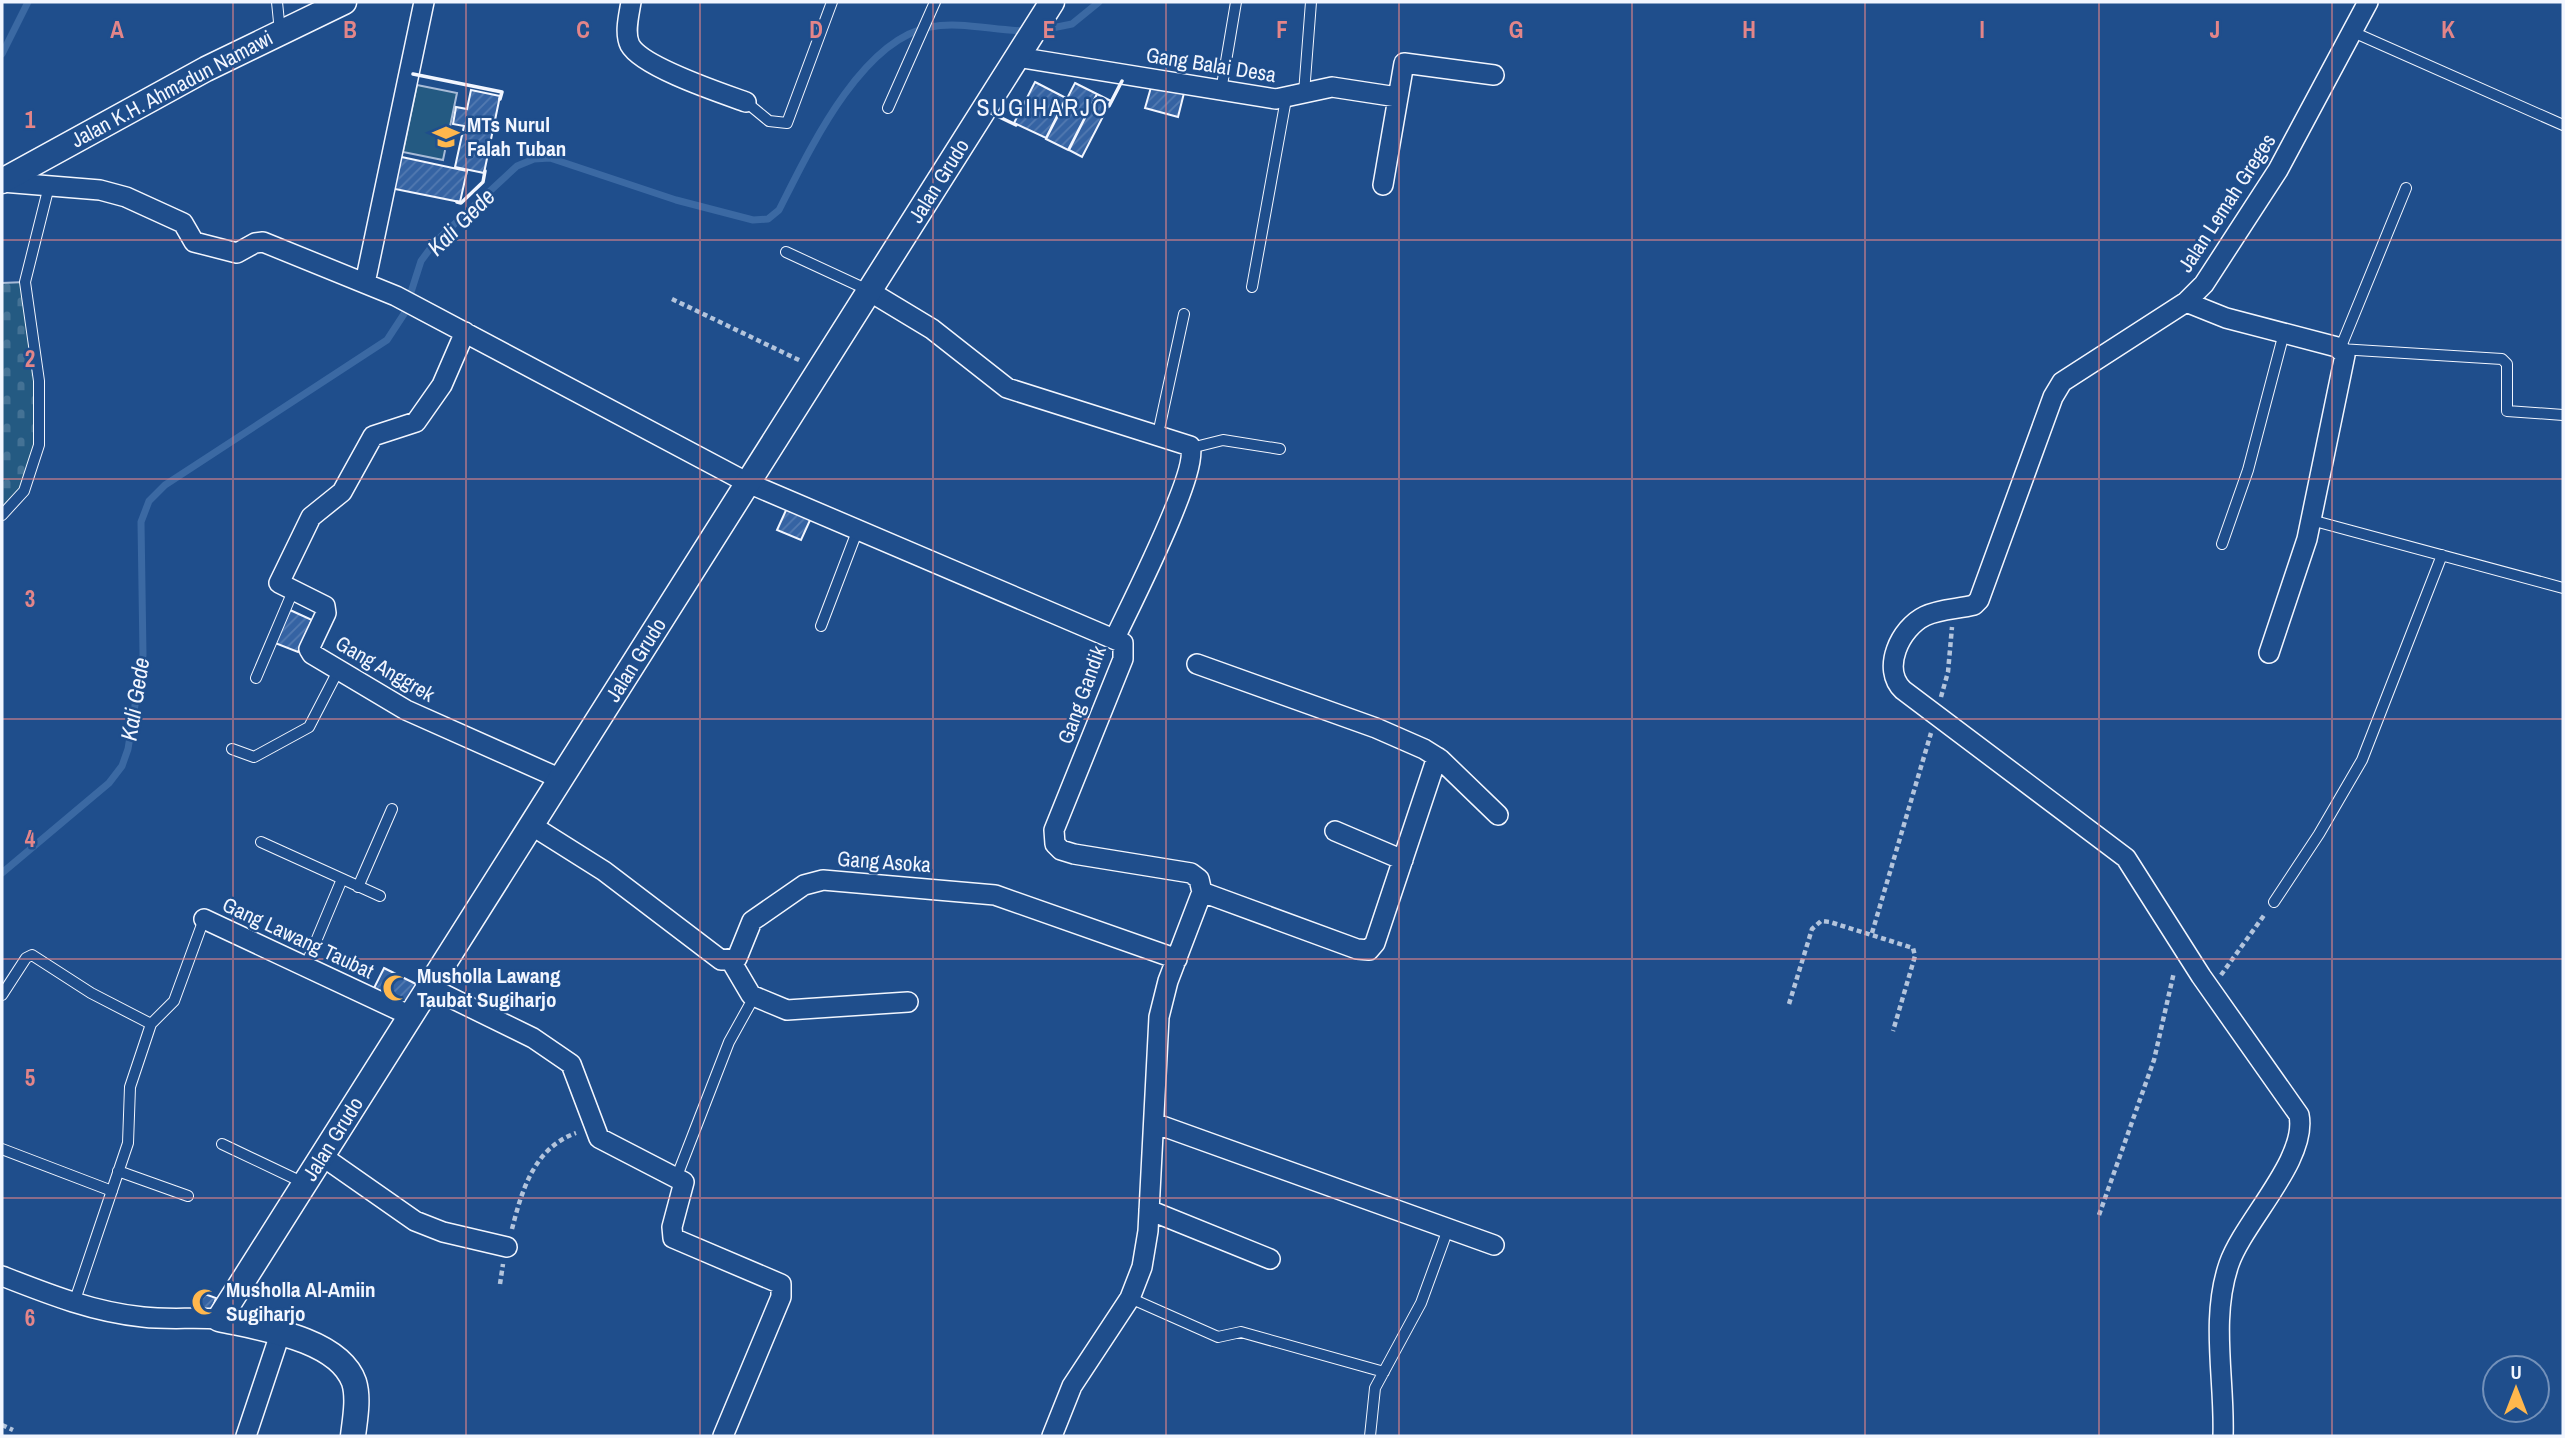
<svg xmlns="http://www.w3.org/2000/svg" width="2565" height="1438" viewBox="0 0 2565 1438" font-family="'Archivo Narrow',sans-serif">
<style>
.green{fill:#245a82;stroke:#a8bbd7;stroke-width:2}
.cemetery{fill:url(#cemetery-stones);stroke:#a8bbd7;stroke-width:2}
.lines{fill:none;stroke-linecap:round;stroke-linejoin:round}
.stream{stroke:#3b69a3;stroke-width:7}
.building{fill:url(#building-hatch);stroke:#f2f6ff;stroke-width:2}
.service-casing{stroke:#f2f6ff;stroke-width:12}
.minor-casing{stroke:#f2f6ff;stroke-width:22}
.tertiary-casing{stroke:#f2f6ff;stroke-width:27}
.path{stroke:#b3c4dc;stroke-width:4.5;stroke-dasharray:5 3.5;stroke-linecap:butt}
.service{stroke:#1f4e8c;stroke-width:10}
.minor{stroke:#1f4e8c;stroke-width:19}
.tertiary{stroke:#1f4e8c;stroke-width:24}
.wall{stroke:#f2f6ff;stroke-width:3.5}
.grid{fill:none;stroke:#e38589;stroke-width:2;stroke-opacity:0.55}
.labels{text-anchor:middle;stroke-width:5;stroke-linejoin:round;paint-order:stroke}
.street-label{font-size:21px;fill:#f2f6ff;stroke:#1f4e8c}
.poi-label{font-size:21px;font-weight:bold;fill:#f2f6ff;stroke:#1f4e8c;text-anchor:start}
.water-label{font-size:23px;font-style:italic;fill:#f2f6ff;stroke:#1f4e8c}
.quarter-label{font-size:24px;letter-spacing:2px;fill:#f2f6ff;stroke:#1f4e8c}
.grid-label{font-size:23px;text-anchor:middle;font-weight:bold;fill:#e38589;stroke:#1f4e8c;stroke-width:5;stroke-linejoin:round;paint-order:stroke}
</style>
<defs>
<pattern id="cemetery-stones" width="16" height="16" patternUnits="userSpaceOnUse" patternTransform="scale(1.75)"><rect width="16" height="16" fill="#245a82"/><path d="M2 7V4a2 2 0 0 1 4 0v3zM10 15v-3a2 2 0 0 1 4 0v3z" fill="#447295"/></pattern>
<pattern id="building-hatch" width="6" height="6" patternUnits="userSpaceOnUse" patternTransform="scale(1.75)"><rect width="6" height="6" fill="#3563a3"/><path d="M-1 1l2-2M0 6l6-6M5 7l2-2" fill="none" stroke="#537ab1"/></pattern>
</defs>
<rect width="100%" height="100%" fill="#1f4e8c"/>
<path class="green" d="M417 85 457 93 443 160 403 152Z"/>
<path class="cemetery" d="M25 282 41 413 32 476 2 515V283Z"/>
<g class="lines">
<path class="stream" d="M1042 30 1072 24 1099 2
M2 54 28 2
M2 873 109 783 122 766 128 749 143 655 141 522 149 501 165 485 387 340 404 314 421 261 435 242 517 166 534 159 550 158 676 200 753 220 768 219 779 210C808 153 860 40 930 27 960 21 996 31 1027 31"/>
</g>
<path class="building" d="M1035 82 1066 98 1046 138 1014 123Z
M1075 83 1097 94 1068 150 1046 139Z
M1152 84 1184 93 1178 117 1145 108Z
M471 90 500 96 484 173 455 167 464 126 453 124 456 107 467 109Z
M1097 94 1111 101 1082 157 1069 150Z
M397 156 467 171 460 202 390 188Z
M787 508 811 518 801 540 777 530Z
M290 610 312 620 298 652 275 643Z
M384 968 418 985 407 1007 373 990Z
M199 1292 216 1298 211 1313 193 1307Z"/>
<g class="lines">
<g class="service-casing">
<path id="service" d="M277 2 280 32
M2353 32 2563 125
M1221 91 1236 2
M1304 93 1311 2
M746 102 769 121 787 123 832 2
M888 108 935 2
M2406 188 2340 349 2502 359 2507 364V411L2563 415
M786 252 868 290
M1252 287 1286 99
M1158 434 1184 314
M1191 448 1223 440 1280 449
M2 515 24 491 39 445V381L25 282 49 186
M2311 520 2563 588
M2222 544 2248 470 2284 333
M821 626 858 529
M256 678 293 591
M232 749 254 757 309 727 339 669
M261 842 380 896
M358 887 392 809
M2274 902 2319 834 2362 760 2442 555
M306 965 342 879
M2 995 26 958 32 955 91 993 151 1024
M222 1144 304 1183
M2 1149 112 1191
M118 1171 188 1196
M677 1176 729 1042 754 997
M1130 1298 1218 1337 1241 1332 1384 1372
M74 1303 128 1143 130 1087 151 1024 174 1001 204 919
M1370 1436 1375 1388 1421 1303 1448 1229"/>
</g>
<g class="minor-casing">
<path id="minor" d="M631 2C629 15 624 33 630 45 642 67 721 93 746 102
M1017 57 1276 99 1332 87 1397 97
M2 182 100 190 126 197 183 223 194 242 237 253 255 243 263 242 396 296 748 483 1123 643V659L1054 830 1055 844 1061 850 1074 854 1191 873 1199 879 1202 892 1168 981 1159 1017 1148 1231 1142 1267 1130 1298 1072 1386 1052 1436
M1383 185 1404 63 1494 75
M365 283 424 2
M869 291 932 329 1007 388 1190 446C1200 470 1129 608 1115 638
M2186 302 2062 382 2053 397 1979 600 1974 605C1958 609 1939 609 1925 616 1900 628 1881 669 1903 690L2126 858 2201 976 2299 1115C2308 1159 2244 1221 2229 1264 2210 1319 2225 1380 2223 1436
M465 332 442 385 416 422 373 436 342 492 311 517 279 583 325 606 326 613 309 649 312 654 406 710 561 779
M2269 653 2307 539 2345 355 2337 347 2226 318 2186 302 2204 284 2278 170 2368 2
M1197 664 1376 728 1424 749 1440 759 1498 815
M531 825 604 871 721 960 737 958 752 921 804 885 823 880 995 895 1177 959
M1335 831 1403 860
M1202 892 1357 949 1369 950 1375 943 1437 757
M204 919 411 1016
M731 961 751 995 787 1010 908 1002
M429 987 533 1038 571 1064 599 1138 684 1182 672 1227 673 1238 781 1284V1297L723 1436
M1154 1123 1494 1245
M322 1156 415 1221 443 1232 507 1247
M1149 1210 1270 1259
M2 1276C48 1294 93 1312 143 1317 168 1320 194 1317 219 1319
M246 1436 280 1334"/>
</g>
<g class="tertiary-casing">
<path id="tertiary" d="M2 181 206 69 344 2
M353 1436C355 1419 359 1398 354 1382 338 1338 259 1328 219 1319L1052 2"/>
</g>
<path class="path" d="M672 299 801 361
M1941 697 1948 672 1952 627
M1872 933 1931 733
M2221 975 2265 914
M1789 1004 1812 929 1821 921 1830 922 1913 948 1915 956 1893 1031
M2099 1215 2154 1060 2174 972
M512 1229C522 1190 534 1148 576 1133
M500 1284 503 1264
M2 1425 13 1430"/>
<use href="#service" class="service"/>
<use href="#minor" class="minor"/>
<use href="#tertiary" class="tertiary"/>
<path class="wall" d="M413 74 502 92 500 99
M1109 106 1122 81
M991 113 1016 125
M457 202 461 203 483 182 485 171"/>
</g>
<path class="grid" d="M233 2V1436M466 2V1436M700 2V1436M933 2V1436M1166 2V1436M1399 2V1436M1632 2V1436M1865 2V1436M2099 2V1436M2332 2V1436M2 240H2563M2 479H2563M2 719H2563M2 959H2563M2 1198H2563"/>
<defs>
<g id="school-bare" transform="scale(2.1)"><path d="M0-5L7-2L0 1L-7-2ZM-4 1L0 2.5L4 1V4Q0 6-4 4Z" fill="#ffb74d" stroke="#1f4e8c" stroke-width="2.5" paint-order="stroke"/></g>
<g id="mosque-bare" transform="scale(2.1)"><path d="M3.5-4.9A6 6 0 1 0 3.5 4.9A5 5 0 1 1 3.5-4.9Z" fill="#ffb74d" stroke="#1f4e8c" stroke-width="2.5" paint-order="stroke"/></g>
</defs>
<g fill-rule="evenodd">
<use href="#school-bare" x="446" y="137"/>
<use href="#mosque-bare" x="396" y="988"/>
<use href="#mosque-bare" x="205" y="1302"/>
</g>
<g class="labels">
<g class="street-label">
<text transform="translate(1211 65) rotate(9)" y="7">Gang Balai Desa</text>
<text transform="translate(172 89) rotate(-28)" y="7">Jalan K.H. Ahmadun Namawi</text>
<text transform="translate(939 181) rotate(-58)" y="7">Jalan Grudo</text>
<text transform="translate(2227 203) rotate(-57)" y="7">Jalan Lemah Greges</text>
<text transform="translate(636 660) rotate(-58)" y="7">Jalan Grudo</text>
<text transform="translate(385 669) rotate(30)" y="7">Gang Anggrek</text>
<text transform="translate(1082 695) rotate(-70)" y="7">Gang Gandik</text>
<text transform="translate(884 862) rotate(4)" y="7">Gang Asoka</text>
<text transform="translate(298 938) rotate(25)" y="7">Gang Lawang Taubat</text>
<text transform="translate(333 1139) rotate(-58)" y="7">Jalan Grudo</text>
</g>
<g class="poi-label">
<text x="467" y="132">MTs Nurul<tspan x="467" dy="24">Falah Tuban</tspan></text>
<text x="417" y="983">Musholla Lawang<tspan x="417" dy="24">Taubat Sugiharjo</tspan></text>
<text x="226" y="1297">Musholla Al-Amiin<tspan x="226" dy="24">Sugiharjo</tspan></text>
</g>
<g class="water-label">
<text transform="translate(461 222) rotate(-45)" y="8">Kali Gede</text>
<text transform="translate(135 699) rotate(-81)" y="8">Kali Gede</text>
</g>
<g class="quarter-label">
<text x="1043" y="116">SUGIHARJO</text>
</g>
</g>
<g class="grid-label">
<text x="117" y="38">A</text>
<text x="350" y="38">B</text>
<text x="583" y="38">C</text>
<text x="816" y="38">D</text>
<text x="1049" y="38">E</text>
<text x="1282" y="38">F</text>
<text x="1516" y="38">G</text>
<text x="1749" y="38">H</text>
<text x="1982" y="38">I</text>
<text x="2215" y="38">J</text>
<text x="2448" y="38">K</text>
<text x="30" y="128">1</text>
<text x="30" y="367">2</text>
<text x="30" y="607">3</text>
<text x="30" y="847">4</text>
<text x="30" y="1086">5</text>
<text x="30" y="1326">6</text>
</g>
<rect width="2565" height="1438" fill="none" stroke="#f2f6ff" stroke-width="7"/>
<g transform="translate(2516 1389)"><circle r="33" fill="#1f4e8c" stroke="#7391ba" stroke-width="2"/>
<path d="M0-5L12 26L0 18L-12 26Z" fill="#ffb74d"/>
<text y="-10" font-size="19" font-weight="bold" text-anchor="middle" fill="#f2f6ff">U</text>
</g>
</svg>
